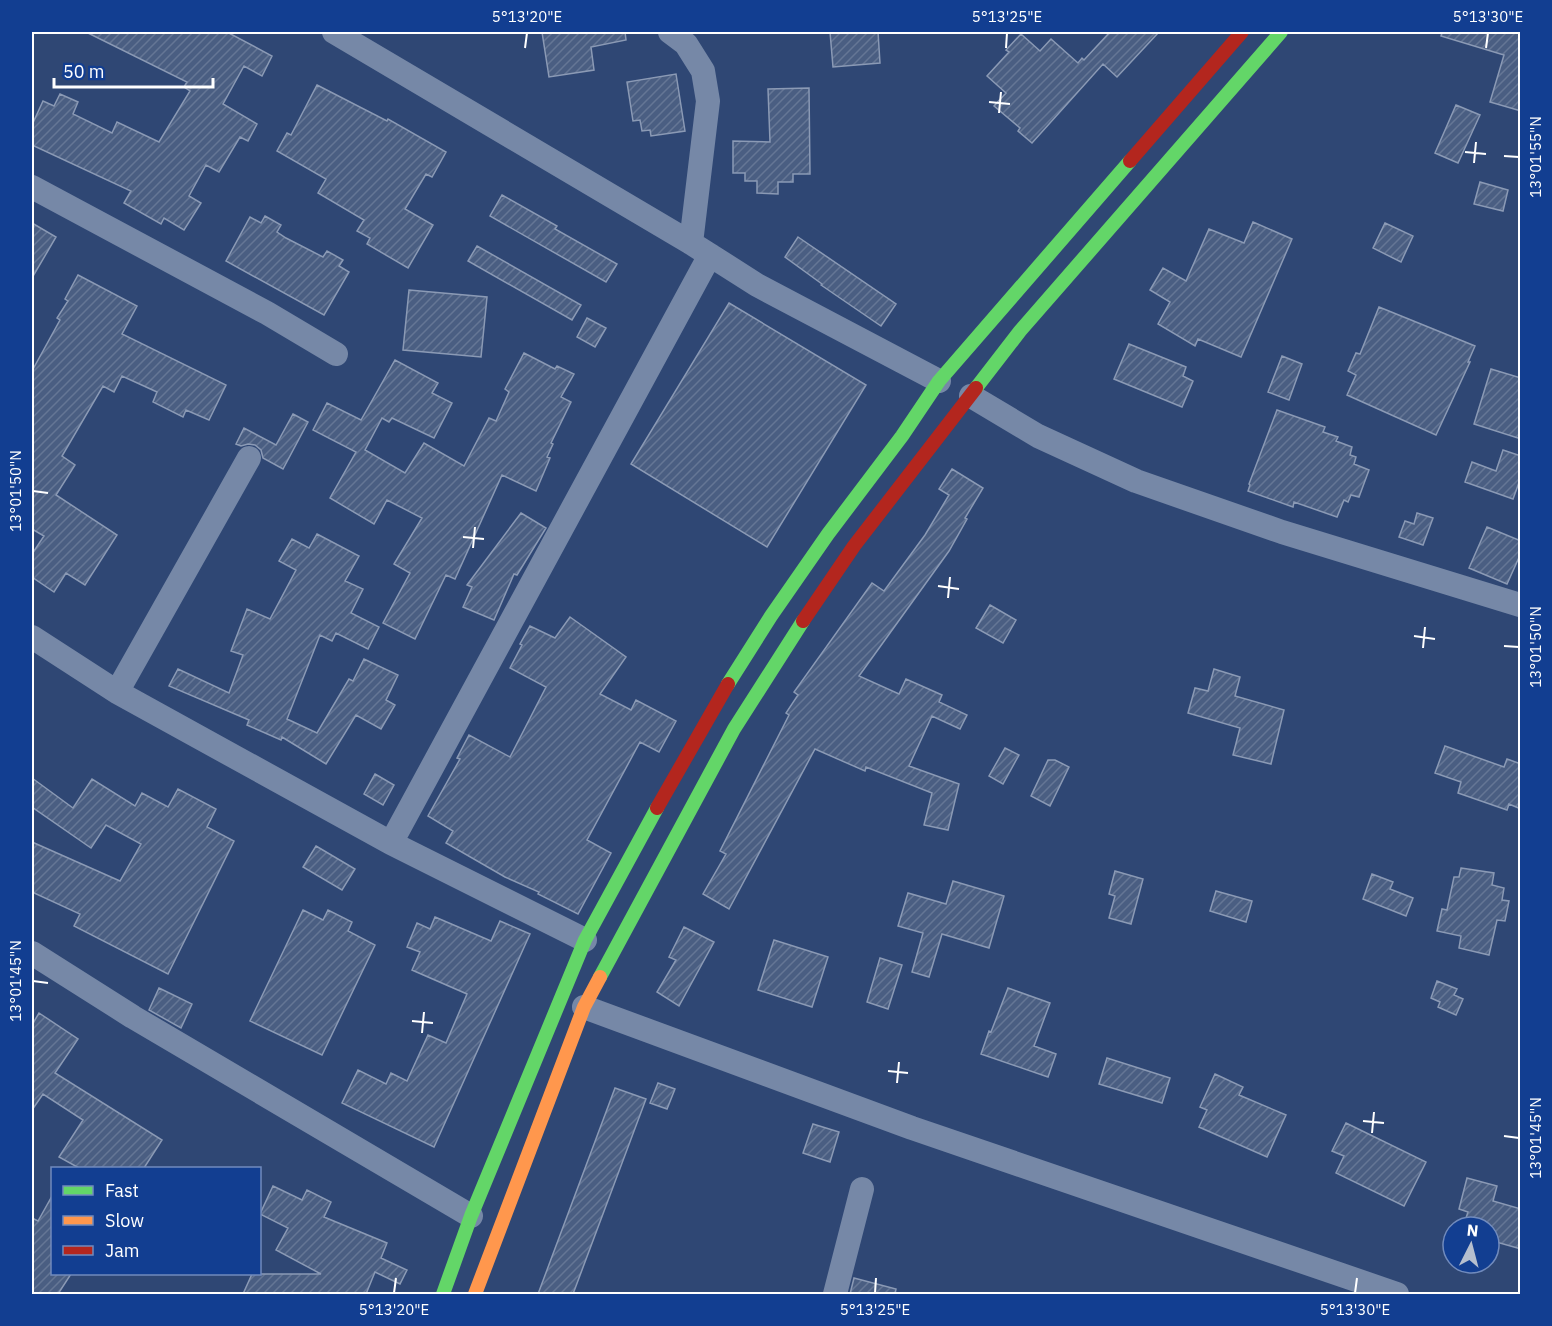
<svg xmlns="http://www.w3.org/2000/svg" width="1552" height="1326" viewBox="0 0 1552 1326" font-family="'IBM Plex Sans',sans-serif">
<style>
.building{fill:url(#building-hatch);stroke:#8b9ab5;stroke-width:1.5}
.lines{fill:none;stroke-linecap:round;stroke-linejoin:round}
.street{stroke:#7688a7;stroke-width:24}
.fast{stroke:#63d668;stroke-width:14}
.slow{stroke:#ff974d;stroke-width:14}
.jam{stroke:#b3261e;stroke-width:14}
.ticks{fill:none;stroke:#fff;stroke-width:2}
.neatline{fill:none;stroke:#fff;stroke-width:2}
.ticks-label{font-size:15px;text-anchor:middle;fill:#fff}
</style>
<defs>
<pattern id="building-hatch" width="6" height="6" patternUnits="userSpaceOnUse" patternTransform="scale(1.5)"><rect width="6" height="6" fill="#4a5e82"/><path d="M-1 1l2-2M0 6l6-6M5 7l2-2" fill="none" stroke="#657695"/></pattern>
</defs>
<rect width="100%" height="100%" fill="#2f4774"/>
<path class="building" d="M86 32H227L272 56 262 76 244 66 223 104 257 124 248 141 240 137 219 172 206 165 189 196 201 203 184 230 164 218 161 224 124 203 131 191 32 145V125L43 101 54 106 60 94 78 102 73 114 112 133 117 122 159 142 190 91 184 87 187 82Z
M542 32H625L626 40 591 47 594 70 549 77Z
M830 32H878L880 63 833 67Z
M1110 32H1159L1117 77 1103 64 1032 143 1018 131 1020 128 994 106 1006 93 987 76 1009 52 1006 50 1021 34 1040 51 1051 39 1078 63 1082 58 1084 60Z
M1442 32H1521V111L1490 102 1504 55 1441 36Z
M676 74 685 131 651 136 650 130 642 131 640 120 633 121 627 82Z
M317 85 387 121 388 119 446 152 432 177 426 174 405 209 433 225 408 268 367 244 370 238 357 231 364 220 318 193 326 179 277 151 287 133 291 135Z
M809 88 810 174H793V182H778V194L757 193V181H745V173H733V141L770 142 768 89Z
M1456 105 1480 115 1458 163 1435 153Z
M1480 182 1508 190 1503 211 1474 204Z
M502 195 557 226 555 229 617 264 606 282 490 216Z
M265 216 281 225 277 232 286 238 323 257 327 251 343 260 339 266 349 272 324 315 226 261 250 217 261 223Z
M1253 222 1292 239 1241 357 1198 339 1195 346 1158 324 1170 302 1150 290 1163 268 1186 281 1209 229 1244 243Z
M32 223 56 237 32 278Z
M1385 223 1413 236 1401 262 1373 248Z
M798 237 896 304 881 326 821 285 822 284 785 257Z
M477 246 581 305 572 320 468 261Z
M78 275 137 306 122 334 226 385 209 420 186 410 183 417 153 402 157 392 122 376 114 392 103 386 62 456 75 465 56 495 117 535 85 585 66 573 54 592 32 577V554L44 536 32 529V371L60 320 57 318 68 301 65 299Z
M409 290 487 297 481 357 403 350Z
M729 303 866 385 767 547 631 464Z
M1379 307 1475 346 1468 362H1470L1436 435 1347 395 1356 375 1348 371 1356 353 1360 354Z
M587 318 606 328 595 347 577 337Z
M1129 344 1186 367 1183 376 1193 381 1182 407 1114 379Z
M524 353 555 369 557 366 574 374 561 397 571 402 551 443 553 444 547 457 550 458 536 491 502 475 455 579 446 575 415 639 383 623 410 573 394 564 422 518 387 500 374 524 330 498 356 452 313 430 327 403 361 420 395 360 438 383 432 393 452 403 434 438 392 418 389 422 382 418 365 450 405 473 424 443 464 466 489 418 496 421 509 392 505 389Z
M1282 356 1302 364 1289 400 1268 392Z
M1491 369 1521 378V439L1474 424Z
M1277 410 1325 427 1323 432 1338 437 1336 441 1352 447 1350 455 1356 457 1354 464 1369 470 1359 497 1351 495 1348 502 1344 500 1337 517 1294 502 1293 507 1248 491 1250 485 1249 484Z
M293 414 308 422 283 469 263 458 261 450 255 445 248 444 241 446 236 444 244 428 276 445Z
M1503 450 1521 456V477L1513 499 1465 482 1472 462 1496 471Z
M952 469 983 488 965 518 967 519 949 551 859 676 899 694 906 679 942 695 939 702 967 715 960 729 932 716 909 766 959 784 948 830 924 825 932 793 866 767 865 771 815 749 729 909 703 894 726 854 720 851 789 715 786 713 798 695 794 692 872 583 884 591 925 535 949 495 939 489Z
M521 513 546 528 517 575 514 574 494 620 463 607 472 587 467 585Z
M1417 513 1433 518 1423 545 1399 537 1405 521 1414 524Z
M1487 527 1521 541V553L1507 584 1469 568Z
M317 534 359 556 345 581 363 589 351 613 379 627 368 649 336 633 332 641 320 635 287 719 317 733 349 679 353 681 364 659 398 675 386 700 395 705 381 729 356 715 326 764 282 737 281 740 247 725 249 720 169 686 178 669 229 693 243 655 231 651 247 609 270 619 296 570 279 561 292 539 309 548Z
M990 605 1016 620 1003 643 976 628Z
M570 617 626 657 600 694 631 710 636 700 676 721 659 752 640 742 587 840 611 853 578 914 538 894 539 892 505 877 446 843 453 831 428 816 460 759 457 758 469 735 510 757 546 687 510 668 522 645 520 644 530 626 555 638Z
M1214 669 1240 677 1235 696 1284 710 1271 764 1233 755 1240 728 1188 713 1195 688 1208 691Z
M1445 746 1504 767 1507 759 1521 764V809L1509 804 1507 810 1458 793 1461 782 1435 773Z
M1005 748 1019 755 1003 784 989 776Z
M1048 760H1055L1069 767 1050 806 1031 796Z
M375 774 394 785 383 805 364 794Z
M32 778 73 808 92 779 135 806 142 793 168 807 178 789 216 809 207 827 234 841 168 974 74 926 80 914 32 892V842L120 881 141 844 106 825 91 848 32 807Z
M316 846 355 869 342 890 303 867Z
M1461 868 1494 873 1492 885 1504 888 1502 900 1509 901 1505 921 1497 920 1489 955 1459 948 1461 936 1437 931 1442 909 1447 910 1454 877H1459Z
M1115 871 1143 879 1131 924 1109 918 1115 896 1109 894Z
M1372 874 1393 882 1390 889 1413 898 1406 916 1363 899Z
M953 881 1004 896 989 948 942 934 929 977 912 972 923 933 898 926 908 893 946 904Z
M1216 891 1252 901 1246 922 1210 911Z
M303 910 323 920 328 910 352 922 348 931 375 945 322 1055 250 1021Z
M435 917 491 941 500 921 530 934 434 1147 342 1103 358 1070 386 1084 391 1073 407 1081 428 1035 446 1043 467 994 412 970 420 952 407 947 417 923 430 929Z
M684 927 714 942 679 1006 657 992 676 960 669 957Z
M774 940 828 957 812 1007 758 990Z
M880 958 902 965 888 1009 867 1002Z
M1437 981 1457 989 1454 995 1463 999 1456 1015 1438 1007 1440 1002 1431 998Z
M159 988 192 1004 181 1028 149 1010Z
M1008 988 1050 1003 1034 1046 1056 1054 1048 1077 981 1054 989 1031 991 1032Z
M39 1013 78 1039 55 1073 162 1140 144 1168H79L59 1157 83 1120 43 1094 32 1110V1025Z
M1107 1058 1170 1078 1162 1103 1099 1084Z
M1215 1074 1243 1087 1239 1095 1286 1115 1267 1157 1199 1127 1207 1110 1200 1107Z
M658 1083 675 1089 667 1109 650 1103Z
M615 1088 646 1099 573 1294H538Z
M1346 1123 1426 1162 1404 1206 1336 1173 1344 1156 1332 1151Z
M813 1124 839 1132 830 1162 803 1153Z
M1467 1178 1497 1186 1493 1201 1521 1209V1249L1489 1240V1227H1463L1468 1212 1459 1209Z
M273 1186 302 1200 307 1190 331 1202 324 1217 387 1243 381 1258 407 1270 400 1284 375 1272 366 1294H243L252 1274H321L276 1250 288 1228 260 1214Z
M52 1196V1274H71L58 1294H32V1218L38 1221Z
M854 1278 896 1289 895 1294H850Z"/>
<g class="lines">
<path class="street" d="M334 32 691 243 757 285 939 381
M670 32 686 44 703 71 708 101 691 243
M32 187 267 313 336 354
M971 396 1038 436 1136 481 1282 532 1520 605
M32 637 117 692 391 843 585 940
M117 692 249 458
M391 843 710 255
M32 953 133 1017 471 1216
M584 1007 912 1128 1397 1294
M835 1294 862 1189"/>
<path class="fast" d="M976 388 1020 331 1281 32
M728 684 771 616 828 534 902 436 939 381 1130 161
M600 977 734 729 803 621
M443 1294 471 1216 585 940 657 808"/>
<path class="slow" d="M475 1294 584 1007 600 977"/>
<path class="jam" d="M1130 161 1242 32
M803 621 854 546 976 388
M657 808 728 684"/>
</g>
<path class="ticks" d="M525 48 527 33M1006 48 1007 33M1486 48 1488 33M989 102 1010 104M999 113 1001 92M1465 152 1486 154M1504 156 1519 157M1474 163 1476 142M33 491 48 493M463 537 484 539M473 548 475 527M938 586 959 589M948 598 950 577M1414 636 1435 639M1504 646 1519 647M1423 648 1425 627M33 981 48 983M412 1021 433 1023M422 1033 424 1012M888 1071 908 1073M897 1083 899 1062M1363 1121 1384 1123M1372 1133 1374 1112M1504 1136 1519 1138M394 1293 396 1278M875 1293 876 1278M1355 1293 1357 1278"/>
<rect width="1552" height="1326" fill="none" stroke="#123e91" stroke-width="66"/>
<rect x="51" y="1167" width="210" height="108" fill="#123e91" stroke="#718bbd" stroke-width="1.5"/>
<rect x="63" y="1186" width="30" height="9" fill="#63d668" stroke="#718bbd" stroke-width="1.5"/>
<text x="105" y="1197" font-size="18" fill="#ffffff">Fast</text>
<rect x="63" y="1216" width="30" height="9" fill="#ff974d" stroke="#718bbd" stroke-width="1.5"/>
<text x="105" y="1227" font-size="18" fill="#ffffff">Slow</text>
<rect x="63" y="1246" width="30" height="9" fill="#b3261e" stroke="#718bbd" stroke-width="1.5"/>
<text x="105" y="1257" font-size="18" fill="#ffffff">Jam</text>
<g transform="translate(1471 1245) rotate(6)"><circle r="28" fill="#123e91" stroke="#718bbd" stroke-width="1.5"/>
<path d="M0-4.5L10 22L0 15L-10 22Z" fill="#b6bfce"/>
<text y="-9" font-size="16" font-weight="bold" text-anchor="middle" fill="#ffffff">N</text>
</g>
<path d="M54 78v9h159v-9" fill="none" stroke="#ffffff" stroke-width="3"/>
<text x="63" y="78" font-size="18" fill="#ffffff" stroke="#123e91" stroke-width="4.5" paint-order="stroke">50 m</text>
<rect x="33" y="33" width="1486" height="1260" class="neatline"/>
<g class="ticks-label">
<text x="527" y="22">5°13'20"E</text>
<text x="1007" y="22">5°13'25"E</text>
<text x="1488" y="22">5°13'30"E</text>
<text transform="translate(1536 157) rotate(-90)" y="5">13°01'55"N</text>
<text transform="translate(16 491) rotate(-90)" y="5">13°01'50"N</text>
<text transform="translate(1536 647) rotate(-90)" y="5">13°01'50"N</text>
<text transform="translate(16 981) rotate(-90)" y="5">13°01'45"N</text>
<text transform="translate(1536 1138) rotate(-90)" y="5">13°01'45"N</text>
<text x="394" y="1315">5°13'20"E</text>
<text x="875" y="1315">5°13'25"E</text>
<text x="1355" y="1315">5°13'30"E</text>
</g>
</svg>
